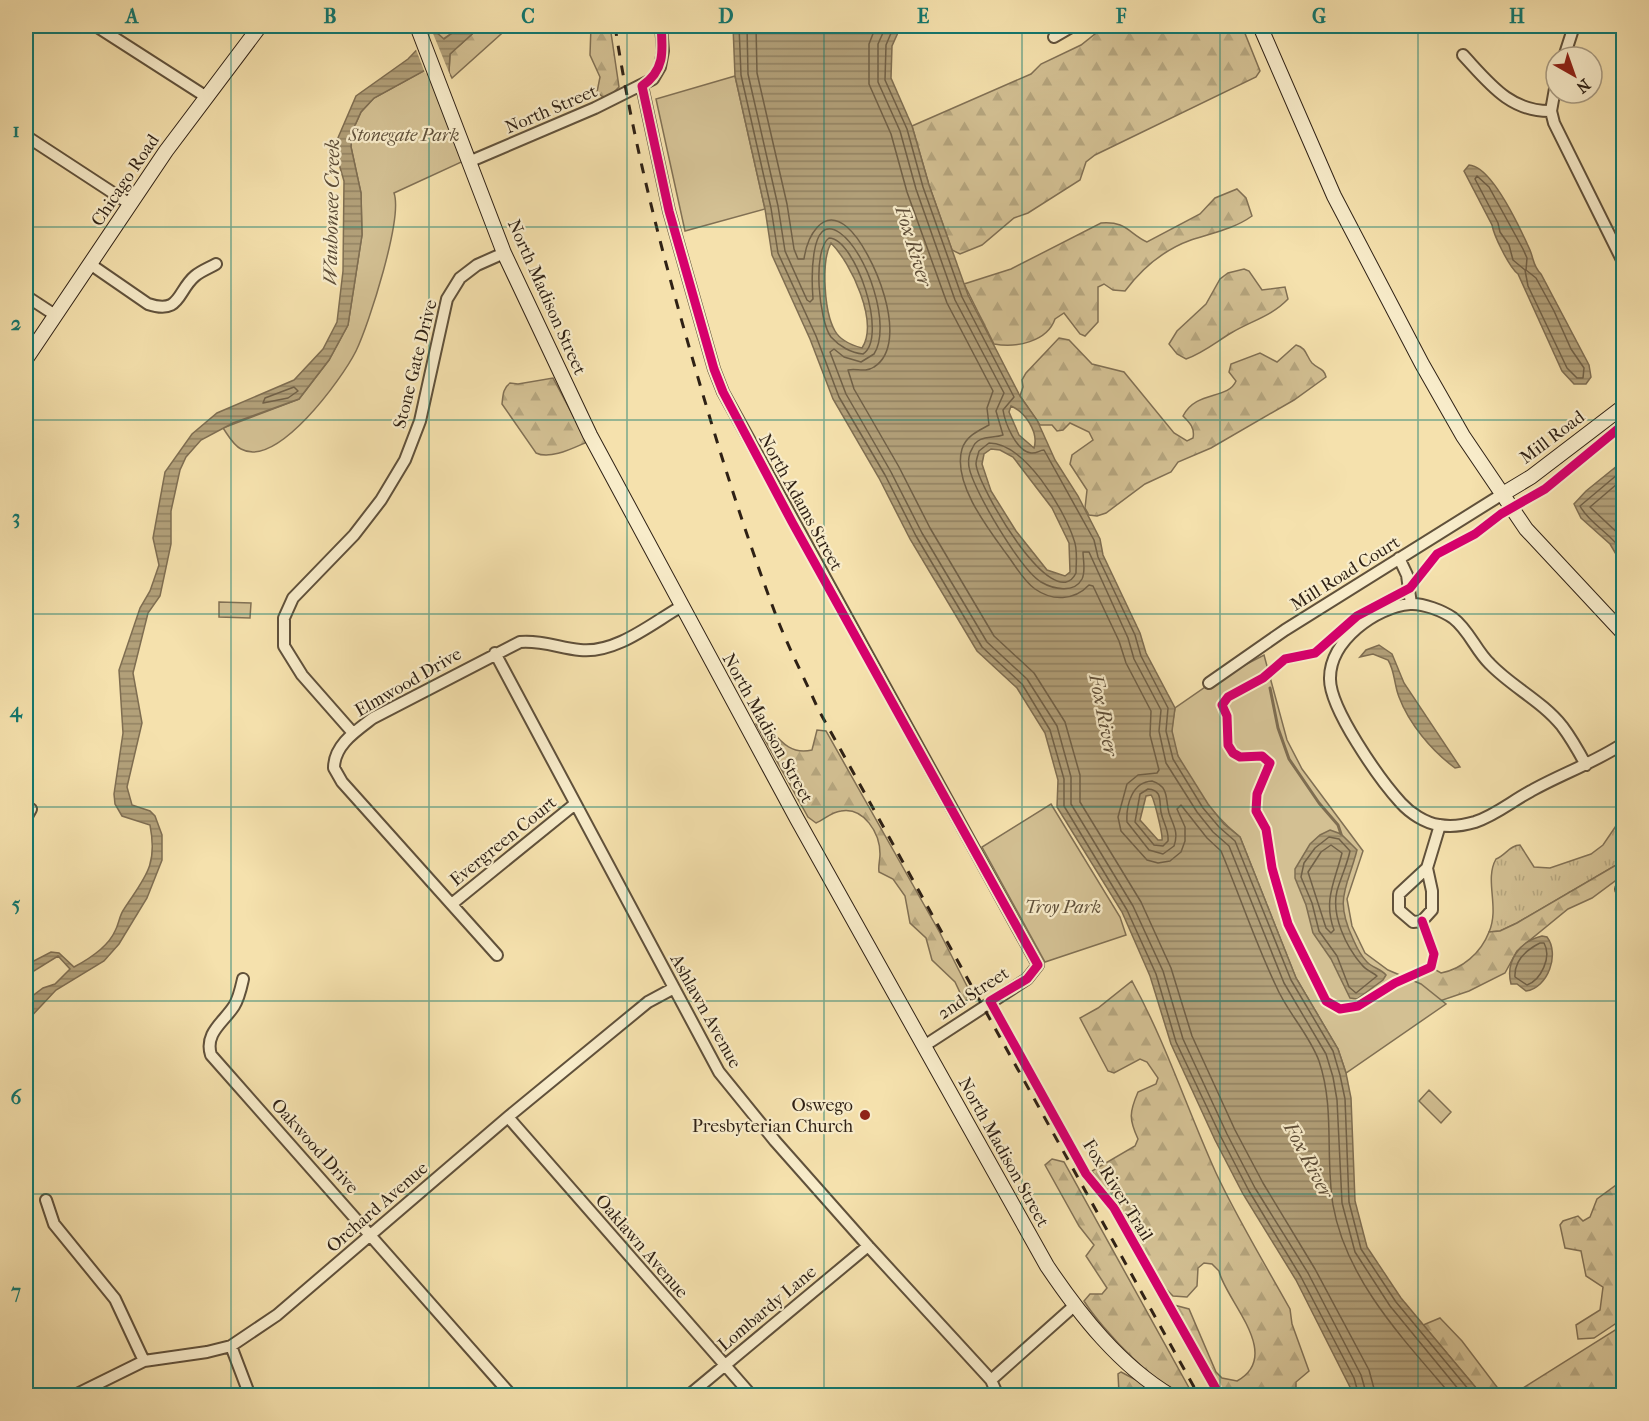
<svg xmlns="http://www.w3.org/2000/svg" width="1649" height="1421" viewBox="0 0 1649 1421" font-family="'IM FELL French Canon',serif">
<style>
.grass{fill:url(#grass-tufts);stroke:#817054;stroke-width:1.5}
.forest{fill:url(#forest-firs);stroke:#817054;stroke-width:1.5}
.park{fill:#d3c093;stroke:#817054;stroke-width:1.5}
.water{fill:url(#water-rules);stroke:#7e6d51;stroke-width:1.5;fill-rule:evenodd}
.pier{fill:#f5e1ad}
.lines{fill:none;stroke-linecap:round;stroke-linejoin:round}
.shore{stroke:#706047;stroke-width:1.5}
.stream{stroke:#7e6d51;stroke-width:3}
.street-casing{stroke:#60513b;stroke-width:14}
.secondary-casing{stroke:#2f2115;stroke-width:16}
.street{stroke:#f8ecca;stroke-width:10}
.secondary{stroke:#f8ecca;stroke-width:14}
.rail{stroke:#2f2115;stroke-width:3;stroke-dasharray:10 10;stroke-linecap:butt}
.cycleway-casing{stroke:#f8ecca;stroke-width:13}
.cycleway{stroke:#d6006c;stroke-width:9}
.grid{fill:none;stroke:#0f766e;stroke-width:1.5;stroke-opacity:0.55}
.poi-dot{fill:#8f2418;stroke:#f8ecca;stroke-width:2}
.labels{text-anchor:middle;stroke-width:4.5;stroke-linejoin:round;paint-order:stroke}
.street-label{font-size:18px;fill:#2f2115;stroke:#f8ecca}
.park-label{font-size:18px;font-style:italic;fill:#60513b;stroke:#f8ecca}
.poi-label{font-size:18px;fill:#2f2115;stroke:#f8ecca;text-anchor:end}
.water-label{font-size:20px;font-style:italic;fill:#5d4d38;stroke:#f8ecca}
.neatline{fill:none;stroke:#0f766e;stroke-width:2}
.grid-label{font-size:20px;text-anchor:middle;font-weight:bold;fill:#0f766e}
</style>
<defs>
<pattern id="grass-tufts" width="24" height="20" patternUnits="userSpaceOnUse" patternTransform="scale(1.5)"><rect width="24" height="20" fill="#d3c093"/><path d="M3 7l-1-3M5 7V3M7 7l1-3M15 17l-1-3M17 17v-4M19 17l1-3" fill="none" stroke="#b5a57e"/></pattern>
<pattern id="forest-firs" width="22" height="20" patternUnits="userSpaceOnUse" patternTransform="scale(1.5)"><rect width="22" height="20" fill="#d3c093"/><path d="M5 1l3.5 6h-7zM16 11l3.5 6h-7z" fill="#b5a57e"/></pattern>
<pattern id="water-rules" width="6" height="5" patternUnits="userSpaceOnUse" patternTransform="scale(1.5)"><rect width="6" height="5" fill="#b2a079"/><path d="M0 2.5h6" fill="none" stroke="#918262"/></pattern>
</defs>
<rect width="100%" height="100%" fill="#f5e1ad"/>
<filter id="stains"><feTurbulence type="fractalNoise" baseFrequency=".00333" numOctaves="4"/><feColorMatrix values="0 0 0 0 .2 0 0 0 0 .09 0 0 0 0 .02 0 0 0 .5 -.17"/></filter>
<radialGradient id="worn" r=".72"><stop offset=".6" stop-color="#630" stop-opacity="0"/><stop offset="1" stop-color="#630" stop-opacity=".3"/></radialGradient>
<path class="grass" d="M1620 820 1623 821V861L1517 923 1500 931 1489 932C1500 907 1484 880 1496 859 1506 855 1510 845 1520 845L1534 867 1550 868 1591 854 1603 845Z"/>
<path class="forest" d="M430 26H462L443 39 434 33Z
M481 26H510L452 78 449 72 450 54Z
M591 26H610L619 87 609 97H603L597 92 600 77 590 55Z
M1105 26H1242L1260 71 1256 77 1095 155 1086 162 1080 180 1028 213 1014 218 982 245 960 254 952 250 929 185 912 126 1031 74 1041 64 1081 45Z
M1237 189 1246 198 1252 216C1234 229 1212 233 1191 240 1163 250 1143 267 1125 291L1113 290 1104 284 1098 287V322L1085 336 1080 334 1064 313 1055 319C1047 342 1016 348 994 344L964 284 1011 269 1101 223C1127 221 1128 233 1147 242L1200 214 1215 198Z
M1244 269 1249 271 1262 290 1285 287 1288 299C1272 316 1251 321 1231 333 1216 342 1203 353 1186 359L1177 354 1169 344 1177 331 1206 304 1220 279 1228 273Z
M1059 338 1069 340 1092 364 1124 372 1174 433 1187 441 1193 438C1195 428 1190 423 1183 416 1196 390 1228 400 1236 381L1229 372 1231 364 1260 353 1277 362 1296 345C1307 348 1306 356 1312 363 1318 369 1324 368 1326 377L1294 400 1211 448 1178 462 1171 472 1145 484 1106 513 1097 516 1089 515 1085 508 1087 490 1070 464 1072 455 1093 440 1089 432 1070 423 1063 430 1057 431 1052 425H1040L1020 396 1023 387 1022 380 1026 373Z
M553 378 587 442C573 448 550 460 536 453L502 404C503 395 503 388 510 383L518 384Z
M763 722C778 737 788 756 812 750L817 730 826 731 940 933 973 998 964 1001 955 982 932 960 926 938 910 923 905 896 893 879 879 872C878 865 880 861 880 854 880 833 864 807 841 811 831 812 824 820 816 823L808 817 756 724Z
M1623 861V875L1592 898 1568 909 1524 945 1517 951 1505 973 1469 991 1434 1003 1407 980 1436 970 1441 973C1462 969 1481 953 1489 932L1500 931 1517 923Z
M1132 981C1166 1043 1187 1109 1216 1173 1238 1220 1265 1264 1290 1309L1292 1324 1309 1371 1296 1382V1395H1224L1174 1308V1305L1189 1309 1216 1372 1222 1378 1237 1381C1284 1355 1225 1300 1219 1271L1212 1264 1204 1263 1198 1268 1197 1286 1187 1297 1173 1296 1162 1285 1092 1171 1135 1146 1138 1139C1129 1119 1129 1113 1138 1092L1156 1084 1158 1078 1147 1062 1140 1059 1114 1073 1108 1071 1080 1018 1098 1008Z
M1052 1159 1064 1162 1193 1395C1161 1395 1101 1328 1084 1301L1090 1294H1102L1107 1288 1086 1256 1094 1245 1079 1226 1045 1165Z
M1623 1180V1312L1618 1322 1594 1338 1578 1339 1576 1325 1600 1310 1603 1287 1586 1276 1581 1251 1565 1248 1560 1225 1563 1221 1578 1216 1583 1221 1590 1217 1597 1199Z
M1440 1318 1462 1341 1503 1395H1482L1423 1325Z
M1623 1325V1392L1602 1395 1581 1388 1578 1391 1579 1395H1512Z
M1121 1372 1140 1382 1157 1395 1115 1396 1119 1393 1118 1374Z"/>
<path class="park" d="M427 69 468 159 394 193C403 218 369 324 356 351 342 379 277 469 241 449 233 445 228 435 223 428L299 399 329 360 348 325 362 235 361 193 351 147 352 132 361 112 374 98Z
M735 76 765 209 685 231 656 99Z
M219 602 251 603 250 618 219 617Z
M1264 655 1287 740 1302 769 1363 851 1347 899 1352 926 1365 953 1388 970 1421 984 1446 1004 1346 1073 1338 1049 1296 978 1240 837C1211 813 1176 771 1172 732 1172 724 1174 715 1175 708L1214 681Z
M1051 804 1120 917 1126 935 1045 962 982 847Z
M1429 1090 1451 1112 1441 1123 1419 1101Z"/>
<path class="water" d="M462 26H481L450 54 449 72 439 75 427 69 374 98 361 112 352 132 351 147 361 193 362 235 348 325 329 360 299 399 233 423 201 440 186 457 180 470 171 511V544L160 596 148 613 133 673 142 723 127 787 132 805 150 811 155 816 162 835V860L147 898 119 944 104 961 56 990 26 1022V1010L31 997 43 988 55 984 70 969 58 956 26 976V965L51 952 59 953 74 967C89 959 108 947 115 931 119 924 119 916 124 909 145 877 158 866 150 825L122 816 115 804 114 794 123 733 119 670 140 608 150 591 159 565 153 538 165 472 192 434 217 413 294 380 323 349 337 322 343 271 344 181 334 147 356 96 408 59 432 34 436 32 444 39Z
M733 26H901L892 46 891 78 912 126 929 185 968 295 1020 396 1037 420 1055 460 1078 496 1100 539 1103 555 1140 633 1146 653 1175 708 1172 731 1178 756 1208 804 1224 824 1240 837 1296 978 1338 1049 1346 1073 1351 1098 1355 1201 1367 1247 1401 1298 1482 1395H1354L1296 1280 1243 1194 1215 1140 1171 1044 1150 976 1122 912 1057 807 1058 780 1045 733 1017 688 977 651 910 539 879 478 833 399 810 339 772 255 765 209 735 76ZM831 243C851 263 879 322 862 348 851 345 840 340 835 331 824 312 821 261 831 243ZM1011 406C1025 412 1039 432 1034 448L1019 435 1009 412ZM991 449 1000 450 1013 457 1052 508 1069 543 1070 572 1065 576 1047 570 1016 531 991 491 982 464 984 454ZM1151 795C1154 798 1163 835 1162 840H1158L1140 820 1146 796Z
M1469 165C1492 166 1521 230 1530 250 1534 260 1533 266 1541 274L1589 365 1591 377 1586 384H1574L1562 371 1518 274C1509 267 1494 236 1492 225L1464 171Z
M1623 461V566L1610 544 1581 518 1574 504 1586 491Z
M1379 645 1392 654 1404 683 1460 767 1455 768C1432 751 1409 724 1399 697 1394 685 1395 671 1388 660L1373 654 1360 657 1366 650Z
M1330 830 1341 834 1357 850C1347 889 1334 898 1353 939 1356 946 1361 956 1367 962 1373 968 1381 969 1386 975L1383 980 1357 999 1350 998 1331 959 1313 933 1306 905 1295 878V869L1310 844 1320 835Z
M1542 936 1547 937C1560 954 1548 988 1526 991L1517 984H1511C1505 961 1520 941 1542 936Z"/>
<path class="pier" d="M432 31 450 75 439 78 425 73 415 47Z"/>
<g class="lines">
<path class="shore" d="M739 26 741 75 771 208 778 253 816 336 839 397 885 475 916 536 982 647 1022 684 1050 730 1064 779V806L1127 910 1156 974 1176 1042 1221 1137 1249 1191 1301 1277 1354 1378 1359 1396
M747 26 748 74 778 206 785 251 807 300 810 302 813 299C812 286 808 210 840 233 867 252 892 326 874 354L861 362 844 357 834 349 830 352 846 394 891 472 922 533 987 642 1027 679 1057 726 1071 777V804L1133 906 1163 971 1183 1039 1227 1134 1255 1188 1308 1273 1361 1375 1367 1396
M756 26 757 73 787 204 794 249 798 259H804C807 238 822 206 847 227 873 249 912 343 874 367 865 373 857 368 848 370L854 389 899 467 930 528 994 636 1034 673 1065 722 1080 775V802L1141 902 1171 968 1192 1036 1235 1130 1263 1183 1315 1269 1369 1370 1376 1396
M876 26 869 44V84L891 134 907 192 947 303 993 391 987 408 989 425C978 431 966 436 962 449 952 483 989 530 1008 556 1016 567 1024 581 1035 589 1052 601 1074 601 1089 585L1093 586 1119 641 1126 663 1151 711 1150 735 1159 770 1157 773 1138 775 1127 784 1118 817 1121 831 1147 860 1158 863 1170 861 1181 852 1185 841V827L1177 809 1181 805 1207 838 1221 851C1240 896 1255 942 1276 986 1287 1012 1309 1034 1319 1061 1335 1108 1325 1157 1333 1205 1346 1280 1404 1340 1452 1396
M886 26 878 44V82L900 131 916 189 955 300 1004 393 996 411 1003 435C992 439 978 434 972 449 969 453 968 461 969 467 973 490 1021 570 1041 582 1053 589 1074 594 1082 579 1086 571 1083 560 1083 552H1089L1128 638 1134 659 1161 710 1159 731 1166 763 1197 812 1213 832 1229 846 1284 983 1326 1054 1333 1077 1337 1100 1342 1203 1355 1252 1390 1306 1464 1396
M894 26 886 45 885 80 907 129 923 187 962 297 1014 397 1003 410C1005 423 1016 451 1031 453 1037 454 1039 450 1044 450L1094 540 1098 557 1135 635 1141 656 1168 708 1166 731 1173 759 1203 808 1219 827 1235 841 1291 980 1333 1051 1340 1075 1345 1099 1349 1202 1361 1249 1396 1302 1474 1396
M1477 176 1489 187 1523 249 1527 258 1526 270 1536 278 1554 311 1571 349 1584 368 1583 378H1577L1567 368 1528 286 1525 270 1513 260 1509 245 1500 232 1498 223 1475 179Z
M829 238C855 238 889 337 863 354 851 353 839 346 831 337 819 321 812 250 829 238Z
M294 387 298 391 288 398 263 403 265 398Z
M989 443C1025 443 1064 509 1074 540 1078 550 1076 563 1076 573 1054 618 978 487 976 464 976 460 978 455 979 451Z
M1624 469 1580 506C1590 525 1613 534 1624 554
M1624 478 1590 507 1624 539
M1152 781C1170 787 1165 799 1169 813 1173 825 1179 832 1174 846L1163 854 1149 850 1127 822C1126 805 1132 782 1152 781Z
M1148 789C1163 790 1159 802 1161 812 1163 823 1169 829 1168 841L1163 846 1154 845 1135 822 1140 794Z
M1329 837 1339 839 1350 851C1347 865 1341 877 1337 891 1331 915 1346 947 1362 965 1366 970 1372 972 1377 976L1356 993 1349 987 1337 956 1319 931 1312 903 1301 877 1304 863 1315 848Z
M1331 845 1342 853C1335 881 1323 900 1334 930L1331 933 1326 928 1308 872 1321 852Z
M1540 943H1544C1552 957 1541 980 1527 985L1515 977C1514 960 1526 950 1540 943Z"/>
<path class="stream" d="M1270 688 1278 728 1289 759 1319 803 1338 825 1341 834"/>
<g class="street-casing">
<path id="street" d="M96 26 205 96
M1054 37 1073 26
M1463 55C1489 83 1510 112 1551 111
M1564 57 1574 26
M1556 83 1551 111 1554 123 1624 264
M642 86 669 211 714 369 723 392 1038 965 1027 979 924 1046
M26 136 130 204
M471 161 595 108 653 79 660 67 663 51 661 26
M90 264 148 304C181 315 177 291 195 276 201 271 209 268 216 264
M26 296 55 315
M1399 558 1407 575 1411 604
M495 653 719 1072 775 1141 868 1246 991 1380 998 1396
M1209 683 1285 630 1501 495
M353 733 302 675 284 646V618L293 598 354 535 381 500 405 460 420 421 447 299 460 278 477 265 504 253
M1586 765C1579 752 1571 738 1562 726 1542 701 1512 687 1490 664 1476 651 1469 630 1453 618 1443 611 1423 603 1410 604 1375 607 1330 641 1330 678 1329 708 1380 780 1401 803 1410 813 1425 823 1439 825 1451 827 1465 825 1475 822 1496 815 1512 801 1531 791 1561 774 1594 763 1624 743
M26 818 31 809
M1427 868 1432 891V910L1422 921 1413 922 1399 910V894L1427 868 1440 825
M1621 889 1624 892
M453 903 575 804
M497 955 342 782 334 768C334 745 356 731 373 718L520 642C541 640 560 648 580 650 616 654 652 623 682 606
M243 979C241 988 239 998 234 1006 224 1022 204 1033 211 1055L512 1396
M508 1117 752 1396
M46 1200 54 1224 115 1299 144 1361
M231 1346 250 1396
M991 1380 1074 1306
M73 1396 144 1361 207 1352 231 1346 277 1315 508 1117 648 1002 674 988
M688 1396 868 1246"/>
</g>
<g class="secondary-casing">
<path id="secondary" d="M417 26 504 253 590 435 797 819 1047 1266C1080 1315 1119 1365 1171 1396
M1260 26 1334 196 1422 364 1463 436 1526 529 1624 634
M26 359 166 151 260 26
M1501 495 1531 477 1624 406"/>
</g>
<use href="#street" class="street"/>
<use href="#secondary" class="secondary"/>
<path class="rail" d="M615 26C631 131 657 234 686 336 713 431 742 526 777 618 789 649 805 679 818 709L1199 1396"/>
<g class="cycleway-casing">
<path id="cycleway" d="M661 26C663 51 665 70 642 86L669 211 714 369 723 392 792 522 1038 965 1027 979 990 1001 1086 1174 1114 1208 1220 1396
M1422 921 1434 954 1431 967 1395 983 1358 1006 1340 1009 1326 1001 1288 924 1272 868 1266 829 1256 811 1257 794 1270 763 1262 756 1240 757 1233 753 1228 745 1227 716 1222 705 1228 697 1263 678 1285 659 1315 653 1357 616 1410 588 1437 554 1475 534 1501 514 1545 489 1624 424"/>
</g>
<use href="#cycleway" class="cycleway"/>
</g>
<path class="grid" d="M231 26V1396M429 26V1396M627 26V1396M824 26V1396M1022 26V1396M1220 26V1396M1418 26V1396M26 227H1624M26 420H1624M26 614H1624M26 807H1624M26 1001H1624M26 1194H1624"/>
<circle class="poi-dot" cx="865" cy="1115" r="6"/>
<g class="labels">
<g class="street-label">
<text transform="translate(551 109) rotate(-23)" y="6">North Street</text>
<text transform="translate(125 180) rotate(-56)" y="6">Chicago Road</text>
<text transform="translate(547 297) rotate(66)" y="6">North Madison Street</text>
<text transform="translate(415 364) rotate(-76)" y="6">Stone Gate Drive</text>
<text transform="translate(1552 437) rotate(-37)" y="6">Mill Road</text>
<text transform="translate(801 502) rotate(61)" y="6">North Adams Street</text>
<text transform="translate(1345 573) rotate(-32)" y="6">Mill Road Court</text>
<text transform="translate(408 682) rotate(-30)" y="6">Elmwood Drive</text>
<text transform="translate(768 728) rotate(61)" y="6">North Madison Street</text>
<text transform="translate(503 841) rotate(-39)" y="6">Evergreen Court</text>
<text transform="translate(973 993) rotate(-33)" y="6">2nd Street</text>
<text transform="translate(706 1011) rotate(61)" y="6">Ashlawn Avenue</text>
<text transform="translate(315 1146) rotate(48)" y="6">Oakwood Drive</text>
<text transform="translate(1004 1152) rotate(61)" y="6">North Madison Street</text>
<text transform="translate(1118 1190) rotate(58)" y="6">Fox River Trail</text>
<text transform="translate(377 1207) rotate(-41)" y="6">Orchard Avenue</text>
<text transform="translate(642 1246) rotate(49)" y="6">Oaklawn Avenue</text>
<text transform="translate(767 1308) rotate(-40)" y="6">Lombardy Lane</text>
</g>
<g class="park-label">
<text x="404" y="141">Stonegate Park</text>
<text x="1063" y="913">Troy Park</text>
</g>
<g class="poi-label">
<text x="853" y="1111">Oswego<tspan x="853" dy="21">Presbyterian Church</tspan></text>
</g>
<g class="water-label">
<text transform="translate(331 212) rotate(-89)" y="7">Waubonsee Creek</text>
<text transform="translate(914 246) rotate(73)" y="7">Fox River</text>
<text transform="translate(1104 715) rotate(79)" y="7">Fox River</text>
<text transform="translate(1309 1160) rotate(62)" y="7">Fox River</text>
</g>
</g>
<rect width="1649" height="1421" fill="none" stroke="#f5e1ad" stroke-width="66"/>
<g transform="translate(1574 75) rotate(140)"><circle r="28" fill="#f8ecca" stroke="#a89b82" stroke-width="1.5"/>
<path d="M0-4.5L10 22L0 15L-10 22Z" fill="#8f2418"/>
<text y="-9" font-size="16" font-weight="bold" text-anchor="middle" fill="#2f2115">N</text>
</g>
<rect x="33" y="33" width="1583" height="1355" class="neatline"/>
<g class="grid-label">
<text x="132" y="23">A</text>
<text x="330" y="23">B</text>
<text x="528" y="23">C</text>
<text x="726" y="23">D</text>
<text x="923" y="23">E</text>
<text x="1121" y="23">F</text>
<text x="1319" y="23">G</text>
<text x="1517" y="23">H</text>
<text x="16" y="137">1</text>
<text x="16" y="330">2</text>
<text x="16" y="524">3</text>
<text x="16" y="717">4</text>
<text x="16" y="911">5</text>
<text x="16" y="1104">6</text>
<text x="16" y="1298">7</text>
</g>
<rect width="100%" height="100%" filter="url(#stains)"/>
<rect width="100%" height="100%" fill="url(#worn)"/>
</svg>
